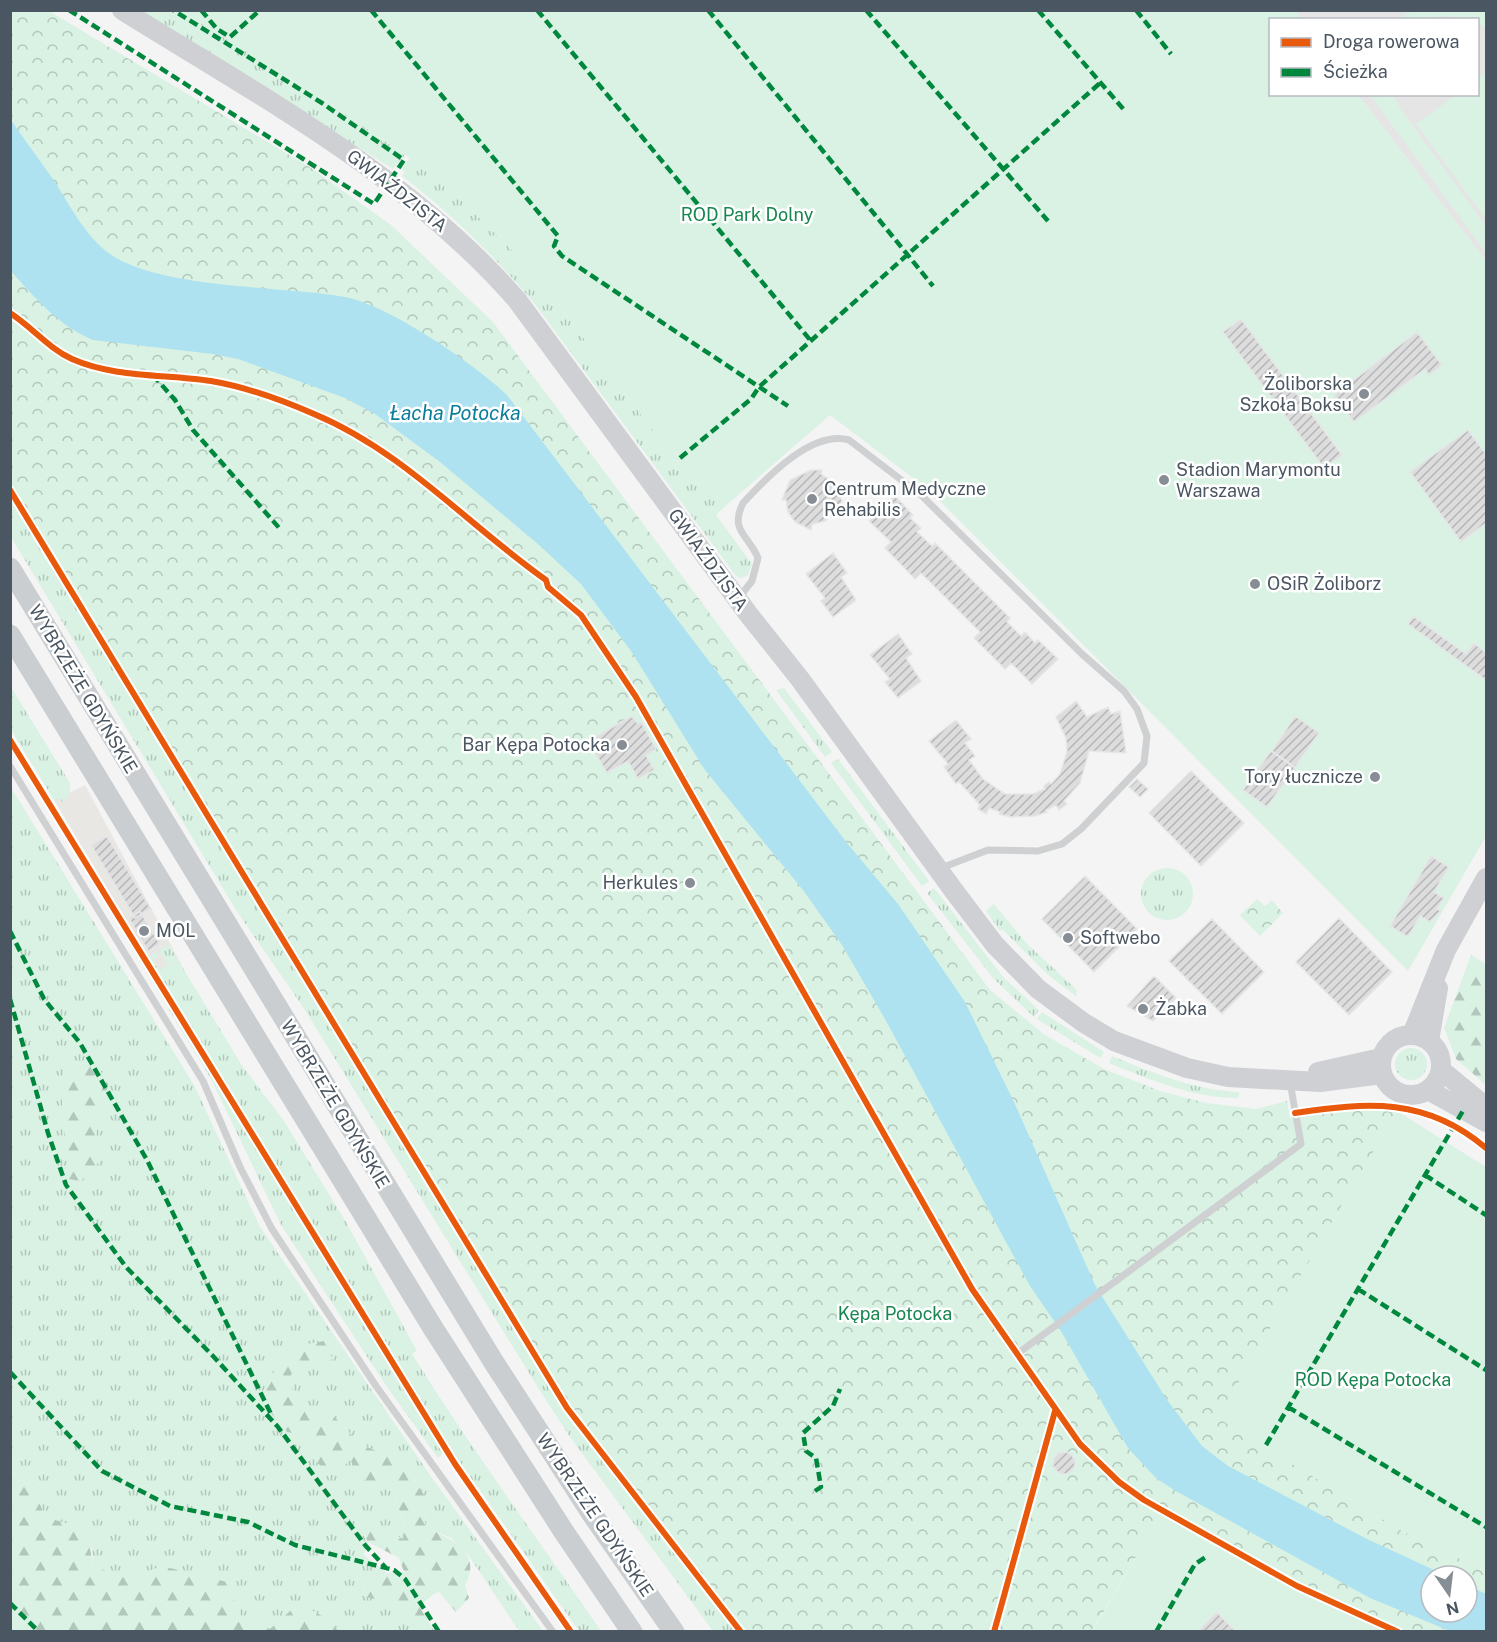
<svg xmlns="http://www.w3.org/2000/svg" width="1497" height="1642" viewBox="0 0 1497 1642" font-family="'Public Sans',sans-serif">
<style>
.commercial{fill:#e8e7e3}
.education{fill:#e6e5e6}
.grass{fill:url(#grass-tufts)}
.forest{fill:url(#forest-firs)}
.park{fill:url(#park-crowns);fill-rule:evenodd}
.garden{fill:#d9f2e3}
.water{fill:#aee2f0}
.building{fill:url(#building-hatch);stroke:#e5e6e7;stroke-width:1.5}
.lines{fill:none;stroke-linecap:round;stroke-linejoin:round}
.lane{stroke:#ced0d2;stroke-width:7}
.secondary{stroke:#ced0d4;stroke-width:20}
.primary{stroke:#caced1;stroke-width:21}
.quiet{stroke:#00873e;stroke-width:4.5;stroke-dasharray:9 4.5;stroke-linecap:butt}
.cycleway-casing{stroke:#fff;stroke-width:10}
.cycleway{stroke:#e8590c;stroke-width:6}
.poi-dot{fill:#868d94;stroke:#fff;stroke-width:2}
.labels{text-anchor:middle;stroke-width:5;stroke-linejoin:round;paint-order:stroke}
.street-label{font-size:18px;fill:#4a5661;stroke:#fff}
.park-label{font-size:18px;fill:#17864f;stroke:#fff}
.poi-label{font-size:18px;fill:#4a5661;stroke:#fff;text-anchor:start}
.water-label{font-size:20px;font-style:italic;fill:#0c7c9b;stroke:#fff}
</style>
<defs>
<pattern id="grass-tufts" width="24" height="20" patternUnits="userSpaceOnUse" patternTransform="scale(1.5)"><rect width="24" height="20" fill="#d9f2e3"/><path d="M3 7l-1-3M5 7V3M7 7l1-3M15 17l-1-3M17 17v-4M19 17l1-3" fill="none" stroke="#b2c7bb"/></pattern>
<pattern id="forest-firs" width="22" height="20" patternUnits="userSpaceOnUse" patternTransform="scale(1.5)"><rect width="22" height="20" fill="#d9f2e3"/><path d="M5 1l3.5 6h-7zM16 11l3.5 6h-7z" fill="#b2c7bb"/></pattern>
<pattern id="park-crowns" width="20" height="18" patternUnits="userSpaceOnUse" patternTransform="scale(1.5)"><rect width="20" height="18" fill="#d9f2e3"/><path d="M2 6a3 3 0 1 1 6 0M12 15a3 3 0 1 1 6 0" fill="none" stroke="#b2c7bb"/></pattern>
<pattern id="building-hatch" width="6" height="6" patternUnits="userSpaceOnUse" patternTransform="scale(1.5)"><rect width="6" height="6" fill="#ddddde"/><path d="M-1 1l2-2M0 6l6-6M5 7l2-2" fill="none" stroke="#b5b6b7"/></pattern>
</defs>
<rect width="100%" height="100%" fill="#f4f4f4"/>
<path class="commercial" d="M85 785 181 964 160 976 54 800Z"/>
<path class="education" d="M1300 10 1486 11V261L1358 95 1478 94V20H1302L1297 13Z"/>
<path class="grass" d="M141 11H181L325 100 405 155 393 169Z
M410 158 459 198 512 250 552 296 687 476 729 503 716 515 752 564 748 575 741 578 736 576 534 303C494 256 452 214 402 176L405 172 401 168Z
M11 499 563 1411 735 1631H713L570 1437 542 1394 303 1007 236 910 11 537Z
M11 687 70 783V793L63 804 60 798 54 800 11 730Z
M784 688 832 752 825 757 776 690Z
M11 748 443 1453 438 1458 387 1387 281 1225 211 1079Z
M838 759 929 881 922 886 831 763Z
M10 786 194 1085 260 1227 430 1475 543 1631H519L469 1556 451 1538 425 1527 426 1498 403 1462 360 1444 328 1410 294 1403 290 1374 275 1369 287 1431 319 1437 330 1476 350 1460 390 1486 405 1526 403 1539 374 1524 361 1527 368 1542 364 1555 387 1573 364 1584 366 1596 391 1602 413 1631H338L331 1621 270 1629 241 1616 162 1566 127 1580 93 1566 92 1548 46 1518 32 1487 11 1472Z
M1141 894a26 26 0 1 1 52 0a26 26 0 1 1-52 0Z
M934 888 1004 978 1039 1010 1034 1017 993 978 927 893Z
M994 904 1027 944 1076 989 1077 997 1047 974 1002 929 1000 931 986 911Z
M169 945 241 1064 284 1121 346 1222 417 1351 412 1354C471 1449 538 1539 601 1631H579L455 1455 270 1160 149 957 157 952 159 956 153 959 160 970 168 964 159 950Z
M1042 1012 1104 1052 1100 1058 1037 1019Z
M1395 1064a16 16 0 1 1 32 0a16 16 0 1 1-32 0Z
M1112 1056C1152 1073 1195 1090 1239 1092V1098C1193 1098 1151 1080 1109 1063Z"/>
<path class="forest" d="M1471 955 1486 964V1085L1456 1059 1444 1028Z
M94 1064 109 1081 96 1134 101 1160 81 1181 69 1179 60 1081 67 1066Z
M324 1341 333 1359 291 1374 294 1403 328 1410 360 1444 403 1462 426 1498 425 1527C451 1539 483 1552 465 1585L469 1598 456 1612 438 1591 419 1606 434 1631H413L391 1602 366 1597 364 1583 387 1573 404 1572 399 1558 368 1542 361 1527 374 1524 403 1539 405 1525 390 1486 367 1485 350 1460 330 1476 315 1460 319 1438 287 1432 261 1401 275 1369 295 1346Z
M10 1472 32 1487 46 1518C79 1525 89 1530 93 1566L127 1579 162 1566 227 1582 241 1616 270 1629 299 1603 331 1621 338 1631H11Z"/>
<path class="park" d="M11 11H49L311 168 391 225 493 322 990 990 1045 1035 1104 1069 1160 1091 1206 1103 1256 1109 1287 1101 1290 1118 1349 1108 1397 1111 1218 1418 1402 1531 1486 1571V1631H1384L1296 1591 1161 1515 1092 1631H741L567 1408 11 490ZM1431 1576H1467V1612H1431Z
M1257 899 1265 906 1272 900 1283 913 1260 936 1240 915Z"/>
<path class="garden" d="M181 11H1300L1297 13 1302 19 1270 20V94L1358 95 1486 261V836L1408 971 930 491 830 415 729 503 687 476 552 296 512 250 459 198 407 156 325 100Z
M1411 11H1486V28L1478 23V20L1444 16 1430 19H1399Z
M1486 72V219L1416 124 1456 95 1478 94V79Z
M1370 95 1377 98V95H1393L1401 110 1486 226V253Z
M1397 1111 1486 1167V1571L1402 1531 1218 1418Z
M1161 1515 1296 1591 1384 1631 1092 1632Z"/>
<path class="water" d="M10 119C25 140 40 161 55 182 70 206 86 237 110 254 160 289 282 286 345 297 388 305 475 364 507 395L847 843 898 904 965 1002 1014 1102 1095 1285 1167 1400 1202 1446 1228 1466 1367 1539 1447 1576H1431V1612H1467V1585L1486 1594V1631H1450L1370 1598 1174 1490 1156 1478 1128 1448 1061 1331 1030 1286 885 1019 842 945 803 890 705 770 631 651 581 584 538 544 440 462 375 414 345 398 238 359 213 354 93 340C60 327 34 297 11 271Z"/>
<path class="building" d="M1241 319 1342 455 1324 468 1223 332Z
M1417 332 1442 365 1429 375 1425 369 1354 422 1334 395Z
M1468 430 1486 454V523L1461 542 1410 472Z
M811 470H822L821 474 834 483 842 501 839 513 834 511 825 521 812 524 811 530 795 522 788 512 786 500H782L790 480Z
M895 496 913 515 910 518 921 528 917 532 932 546 935 543 1010 618 1007 622 1021 636 1025 632 1035 643 1038 640 1058 659 1032 684 1011 663 1005 669 974 638 980 632 921 573 915 579 885 548 891 542 869 521Z
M833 553 847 573 841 577 856 600 833 617 821 601 825 598 806 574Z
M1413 616 1466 654 1474 643 1486 653V680L1408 624Z
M898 634 912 654 906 658 921 681 898 698 885 682 890 679 870 655Z
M1076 701 1087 717 1108 707 1111 714 1120 711 1126 753 1089 751 1080 783 1064 801 1067 804 1059 810 1056 805 1046 810 1047 812 1035 816 1011 817 999 814 1000 812 989 808 986 814 978 809 980 805 959 782 956 784 944 767 948 764 929 741 956 720 971 739 965 743 975 756 969 760 983 779 1005 794H1033L1045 789 1044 786 1049 782 1051 784 1060 774 1067 752 1066 738 1056 717Z
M632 716 638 724 641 722 656 749 646 755 654 770 638 779 628 761 607 773 588 741Z
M1295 716 1319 733 1295 767 1272 751Z
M1271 751 1295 768 1267 807 1243 790Z
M1191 771 1244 823 1201 866 1149 813Z
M1137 779 1148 789 1140 797 1129 787Z
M107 836 151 909 135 918 91 845Z
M1431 856 1449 867 1434 892 1444 898 1437 909 1441 911 1430 922 1420 916 1408 937 1390 926Z
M1085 876 1137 929 1094 972 1042 919Z
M140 911 160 944 148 951 129 918Z
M1339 918 1392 972 1349 1015 1296 962Z
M1212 919 1264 972 1222 1014 1169 961Z
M1154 976 1176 998 1153 1021 1127 1006Z
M1053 1463a11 11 0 1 1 22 0a11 11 0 1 1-22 0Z
M1217 1612 1236 1632H1203L1200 1629Z"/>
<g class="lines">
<path class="lane" d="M738 599 752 581 758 558C749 535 729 531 743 503 767 477 812 430 849 440L921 495 1082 654 1124 691 1137 709 1147 736 1144 763 1081 829 1062 844 1038 851 988 850 941 868
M10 766 203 1081 240 1167 272 1229 376 1386 553 1632
M994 1632 1055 1411 1017 1354 1301 1144 1290 1082"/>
<path class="secondary" d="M122 10C260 96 409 176 517 300L749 615 800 679 954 891 995 945 1038 989 1084 1023 1114 1041 1187 1068 1228 1077 1320 1082 1382 1074
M1412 1035 1446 950 1486 878
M1381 1065a30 30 0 1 1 60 0a30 30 0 1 1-60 0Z
M1429 1041 1438 988
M1441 1070 1486 1107
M1318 1072 1381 1058
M1428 1090 1486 1122"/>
<path class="primary" d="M10 568 493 1361 592 1514 674 1632
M10 635 433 1328 564 1532 632 1632"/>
<path class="quiet" d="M69 10 374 204 404 160 322 103 173 10
M201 10 217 29 230 37 260 10
M371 10 558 236 554 246 562 256 788 406
M537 10 811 341
M708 10 933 286
M866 10 1048 221
M1038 10 1125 111
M1136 10 1171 54
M153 375 175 400 193 430 281 530
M680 458 751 399 759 387 1100 83
M10 931 44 999 80 1043 147 1160 271 1414
M10 999 48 1133 66 1185 126 1267 212 1355 278 1427 365 1545 386 1568
M1425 1175 1486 1215
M1358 1289 1486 1370
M10 1372 102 1471 170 1506 248 1522 295 1545 394 1570 405 1579 439 1632
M1288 1407 1486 1527
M1266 1445 1464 1109
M815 1491 821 1487 816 1458 806 1451 803 1433 833 1406 840 1389
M10 1603 39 1632
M1156 1632 1195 1564 1206 1557"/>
<g class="cycleway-casing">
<path id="cycleway" d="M10 313C32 327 48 348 72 359 115 378 165 374 211 381 246 387 282 400 314 414 403 451 468 525 546 580L548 587 581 615 636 697 972 1289 1080 1444 1119 1482 1144 1500 1297 1586 1398 1632
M10 490 567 1408 741 1632
M10 740 455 1464 571 1632
M1295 1113C1368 1102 1426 1097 1486 1148
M994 1632 1055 1411"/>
</g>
<use href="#cycleway" class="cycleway"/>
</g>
<g class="poi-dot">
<circle cx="1364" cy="394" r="6"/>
<circle cx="1164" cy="480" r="6"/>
<circle cx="812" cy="499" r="6"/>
<circle cx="1255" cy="584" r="6"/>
<circle cx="622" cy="745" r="6"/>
<circle cx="1375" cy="777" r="6"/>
<circle cx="690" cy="883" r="6"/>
<circle cx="144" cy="931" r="6"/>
<circle cx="1068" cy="938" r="6"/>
<circle cx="1143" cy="1009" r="6"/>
</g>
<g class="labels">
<g class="street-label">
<text transform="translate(397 191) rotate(38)" y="6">GWIAŹDZISTA</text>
<text transform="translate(708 560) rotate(54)" y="6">GWIAŹDZISTA</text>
<text transform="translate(83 689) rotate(59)" y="6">WYBRZEŻE GDYŃSKIE</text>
<text transform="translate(335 1104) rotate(59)" y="6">WYBRZEŻE GDYŃSKIE</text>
<text transform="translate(595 1515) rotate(56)" y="6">WYBRZEŻE GDYŃSKIE</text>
</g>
<g class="park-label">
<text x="747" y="221">ROD Park Dolny</text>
<text x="895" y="1320">Kępa Potocka</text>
<text x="1373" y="1386">ROD Kępa Potocka</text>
</g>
<g class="poi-label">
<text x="1352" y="390" text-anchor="end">Żoliborska<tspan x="1352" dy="21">Szkoła Boksu</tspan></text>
<text x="1176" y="476">Stadion Marymontu<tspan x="1176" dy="21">Warszawa</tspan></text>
<text x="824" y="495">Centrum Medyczne<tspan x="824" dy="21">Rehabilis</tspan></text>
<text x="1267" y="590">OSiR Żoliborz</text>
<text x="610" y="751" text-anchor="end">Bar Kępa Potocka</text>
<text x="1363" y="783" text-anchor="end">Tory łucznicze</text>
<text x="678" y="889" text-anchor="end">Herkules</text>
<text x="156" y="937">MOL</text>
<text x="1080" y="944">Softwebo</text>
<text x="1155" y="1015">Żabka</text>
</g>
<g class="water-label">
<text x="455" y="420">Łacha Potocka</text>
</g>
</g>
<rect width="1497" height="1642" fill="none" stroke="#4a5661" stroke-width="24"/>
<rect x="1269" y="18" width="210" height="78" fill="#ffffff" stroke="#b7bbc0" stroke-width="1.5"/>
<rect x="1281" y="38" width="30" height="9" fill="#e8590c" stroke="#b7bbc0" stroke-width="1.5"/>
<text x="1323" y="48" font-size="18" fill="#4a5661">Droga rowerowa</text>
<rect x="1281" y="68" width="30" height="9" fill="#00873e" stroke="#b7bbc0" stroke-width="1.5"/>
<text x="1323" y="78" font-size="18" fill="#4a5661">Ścieżka</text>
<g transform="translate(1449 1594) rotate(166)"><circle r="28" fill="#ffffff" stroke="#b7bbc0" stroke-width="1.5"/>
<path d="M0-4.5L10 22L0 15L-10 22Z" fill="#868d94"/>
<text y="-9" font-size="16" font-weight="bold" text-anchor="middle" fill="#4a5661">N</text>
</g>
</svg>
